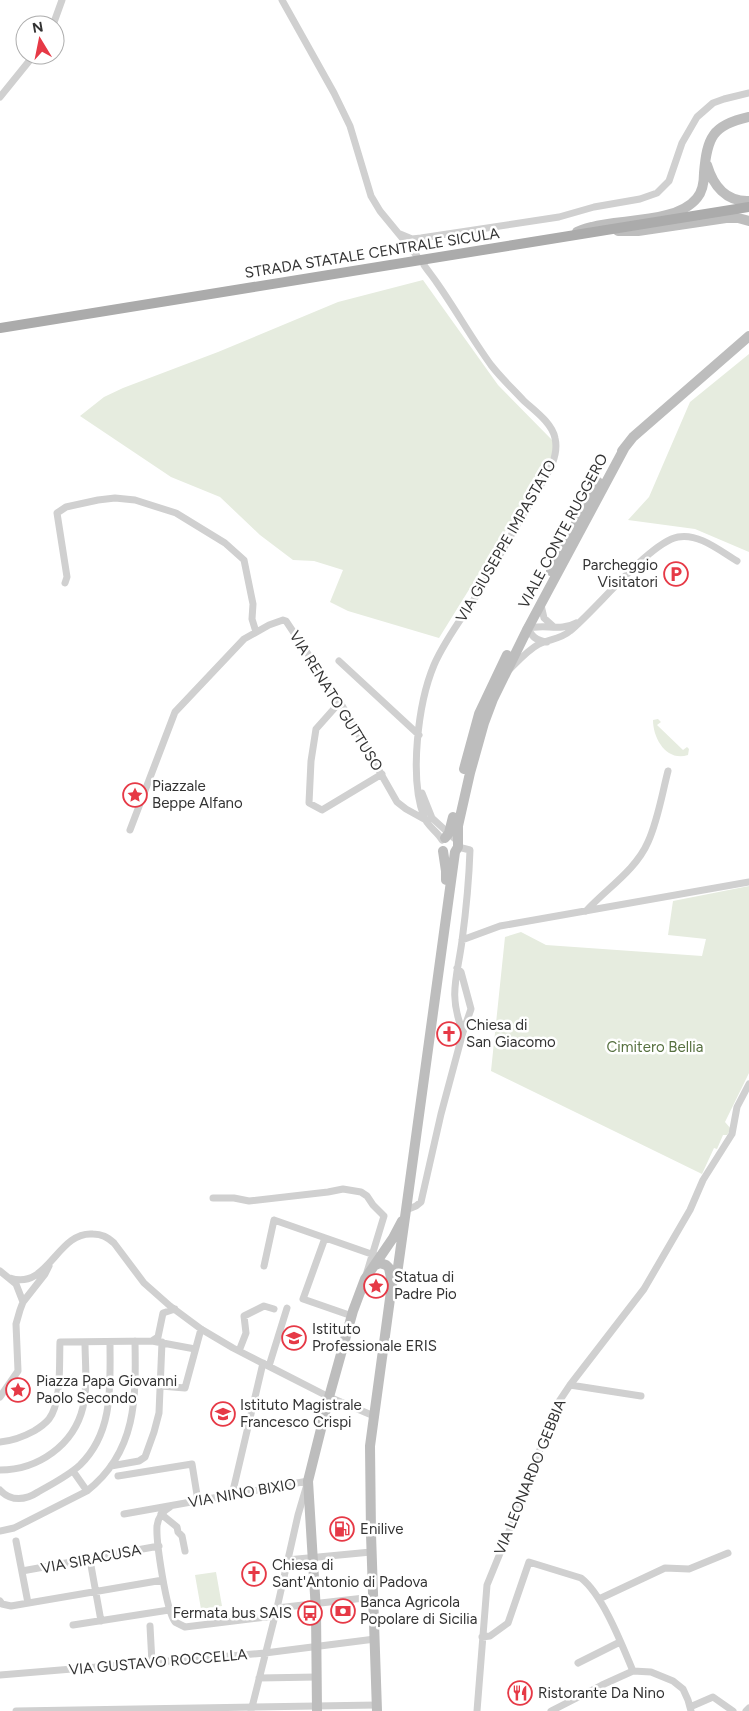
<svg xmlns="http://www.w3.org/2000/svg" width="749" height="1711" viewBox="0 0 749 1711" font-family="Figtree,sans-serif">
<style>
.green{fill:#e6ecdf}
.lines{fill:none;stroke-linecap:round;stroke-linejoin:round}
.minor{stroke:#d0d0d0;stroke-width:7}
.secondary{stroke:#bdbdbd;stroke-width:10}
.primary{stroke:#ababab;stroke-width:10}
.labels{text-anchor:middle;stroke-width:5;stroke-linejoin:round;paint-order:stroke}
.street-label{font-size:15px;fill:#333;stroke:#fff}
.poi-label{font-size:15px;fill:#333;stroke:#fff;text-anchor:start}
.park-label{font-size:15px;fill:#56703f;stroke:#fff}
</style>
<rect width="100%" height="100%" fill="#fff"/>
<path class="green" d="M423 280 498 385 554 442 553 454 439 638 348 611 330 602 343 570 314 561 293 560 260 535 220 497 171 477 80 416 104 397 123 388 218 352 338 302Z
M749 354V552L695 529 628 520 649 497 690 402Z
M658 719 661 722 657 725 683 750 687 747 689 749 688 755C667 762 653 739 653 720Z
M749 886V1073L725 1122 731 1129 727 1135H723L717 1149 714 1148 702 1174 491 1071 505 937 521 932 546 945 702 956 706 939 668 935 673 901Z
M216 1572 222 1606 201 1609 195 1575Z"/>
<g class="lines">
<path class="minor" d="M282 0 334 93 350 126 371 196 380 211 417 256
M53 25 62 0
M0 97 34 55
M400 234 412 239 421 238 559 217 594 207 640 199 657 193 669 181 682 143 697 117 713 103 724 99 749 93
M424 265C428 271 433 277 437 283 456 310 472 339 491 365 501 378 513 389 524 401 535 411 552 423 555 438 560 459 544 479 534 496 513 531 494 566 473 601 459 622 444 642 434 665 418 703 409 778 424 817 427 826 438 832 442 840
M65 583 67 577 57 513 66 507 98 500 115 498 135 500 176 513 225 543 244 560 253 604 252 619 256 632
M541 605 544 618 554 627
M528 626C530 636 537 641 547 642
M526 629C543 623 560 632 576 623
M339 661 419 735
M510 669C519 660 528 650 539 644 550 639 561 639 570 631 596 610 650 542 678 537 699 533 720 551 737 561
M340 702 316 729 311 761 309 803 322 810 382 774
M422 793 432 818 455 839
M130 830 175 712 244 639 269 625 283 620 286 621 340 702 397 802 406 809 424 819
M458 847 470 850C469 880 466 911 462 941 457 978 448 995 463 1032
M586 911C606 889 636 870 648 842 658 820 662 794 668 771
M462 940 500 926 749 882
M213 1198H234L249 1201 328 1192 343 1189 361 1192 367 1196 373 1205 384 1216 367 1272
M406 1210 416 1206 421 1202 441 1114 463 1032 471 1009 461 972 457 968
M325 1238 303 1299 352 1316
M264 1266 274 1220 377 1256
M0 1271 16 1284 23 1302
M10 1278C48 1291 57 1231 93 1234 102 1234 107 1237 114 1243L144 1283 170 1306 201 1329 233 1348 329 1397 374 1416
M152 1341 158 1337 163 1313 175 1309
M239 1351 246 1333 244 1316 264 1306 274 1309
M269 1366 287 1308
M570 1385 641 1396
M161 1386 185 1388 201 1329
M0 1397 18 1371 16 1324 20 1310 23 1302 45 1274 49 1266
M0 1442C12 1441 23 1437 34 1431 39 1428 45 1424 49 1419 62 1402 59 1362 60 1342L152 1341 195 1349
M111 1466 139 1461 145 1457 154 1432 159 1413 162 1342
M0 1470C38 1470 74 1445 83 1407 88 1386 85 1363 85 1342
M73 1471 87 1491
M118 1476 192 1464 198 1501
M0 1490C11 1502 26 1500 38 1492 52 1484 68 1476 80 1465 114 1432 110 1385 110 1342
M232 1495 263 1363
M170 1507C163 1511 158 1517 157 1526 156 1542 166 1610 175 1622L185 1627 275 1616
M124 1514 308 1481 298 1515 277 1608 251 1711
M161 1514 177 1527 178 1532 182 1536 185 1551
M0 1531 14 1528 87 1491C137 1452 136 1398 135 1341
M16 1541 28 1603
M90 1560 101 1621
M287 1560 371 1552
M22 1571 159 1546
M599 1599 665 1568 689 1569 728 1553
M0 1601 2 1604 11 1606 163 1580
M277 1608 373 1597
M73 1625 169 1610
M150 1626 152 1663
M482 1637 490 1636 508 1623 529 1562 581 1578C603 1595 622 1645 633 1671
M578 1663 620 1642
M0 1675 265 1653 375 1639
M259 1678 317 1677
M690 1707 713 1697 733 1711
M16 1711 377 1705
M477 1711 487 1585 530 1480 546 1431 558 1403 570 1385 644 1289 690 1210 703 1180 732 1134 737 1107 749 1084
M551 1711 602 1685 633 1671 651 1672 673 1681 683 1689 688 1700 691 1711
M746 1711 749 1708"/>
<path class="secondary" d="M707 165C713 185 726 202 749 201
M618 231H638L726 218H738L749 221
M577 232C582 230 587 228 592 227 622 219 677 223 697 198 703 191 704 182 704 173 707 138 712 125 749 117
M622 451 633 437 749 336
M551 571 598 482
M464 769 479 714 507 655
M445 838 449 833 453 817
M443 851 446 871V880
M375 1265 380 1263 386 1265 389 1268 392 1283
M317 1711 316 1611 308 1481 329 1397 353 1311 365 1279 393 1238 402 1221
M377 1711 371 1534 370 1446 392 1284 398 1267 406 1210 455 852 458 847V826L470 773 484 723 493 699 528 628 625 447"/>
<path class="primary" d="M0 328 749 207"/>
</g>
<defs>
<g id="parking-ring" transform="scale(1.25)"><circle r="9.5" fill="#fff" stroke="#e63946" stroke-width="1.5"/><path d="M-3.5-5.5H1a3.5 3.5 0 0 1 0 7H-1V5.5H-3.5ZM-1-3.4V-.6H.8a1.4 1.4 0 0 0 0-2.8Z" fill="#e63946"/></g>
<g id="sight-ring" transform="scale(1.25)"><circle r="9.5" fill="#fff" stroke="#e63946" stroke-width="1.5"/><path d="M0-6L1.8-2.2L6-1.7L2.9 1.2L3.7 5.4L0 3.3L-3.7 5.4L-2.9 1.2L-6-1.7L-1.8-2.2Z" fill="#e63946"/></g>
<g id="church-ring" transform="scale(1.25)"><circle r="9.5" fill="#fff" stroke="#e63946" stroke-width="1.5"/><path d="M-1.2-6h2.4v3.5h3.3v2.4h-3.3V6h-2.4V-.1h-3.3v-2.4h3.3Z" fill="#e63946"/></g>
<g id="school-ring" transform="scale(1.25)"><circle r="9.5" fill="#fff" stroke="#e63946" stroke-width="1.5"/><path d="M0-5L7-2L0 1L-7-2ZM-4 1L0 2.5L4 1V4Q0 6-4 4Z" fill="#e63946"/></g>
<g id="fuel-ring" transform="scale(1.25)"><circle r="9.5" fill="#fff" stroke="#e63946" stroke-width="1.5"/><path d="M-5.5-6h7V0h2V4h1.3V-2.5L3-4.5l.8-.8L6-3V5H2.5V1h-1V6h-7ZM-4.2-4.7v3.2H.2V-4.7Z" fill="#e63946"/></g>
<g id="bank-ring" transform="scale(1.25)"><circle r="9.5" fill="#fff" stroke="#e63946" stroke-width="1.5"/><path d="M-6-4H6V4H-6ZM0-2.3a2.3 2.3 0 1 0 0 4.6a2.3 2.3 0 1 0 0-4.6Z" fill="#e63946"/></g>
<g id="bus-ring" transform="scale(1.25)"><circle r="9.5" fill="#fff" stroke="#e63946" stroke-width="1.5"/><path d="M-5-6H5V4H4V6H2V4H-2V6H-4V4H-5ZM-3.5-4V0h7V-4ZM-3.5 1.2v1.5H-2V1.2ZM2 1.2v1.5H3.5V1.2Z" fill="#e63946"/></g>
<g id="restaurant-ring" transform="scale(1.25)"><circle r="9.5" fill="#fff" stroke="#e63946" stroke-width="1.5"/><path d="M-5-6h1v4h1v-4h1v4h1v-4h1v5L-1.5 .5V6h-2V.5L-5-1ZM5-6V6H3V1.5H1.5Q1.5-4 5-6Z" fill="#e63946"/></g>
</defs>
<g fill-rule="evenodd">
<use href="#parking-ring" x="676" y="574"/>
<use href="#sight-ring" x="135" y="795"/>
<use href="#church-ring" x="449" y="1034"/>
<use href="#sight-ring" x="376" y="1286"/>
<use href="#school-ring" x="294" y="1338"/>
<use href="#sight-ring" x="18" y="1390"/>
<use href="#school-ring" x="223" y="1414"/>
<use href="#fuel-ring" x="342" y="1529"/>
<use href="#church-ring" x="254" y="1574"/>
<use href="#bank-ring" x="343" y="1611"/>
<use href="#bus-ring" x="310" y="1613"/>
<use href="#restaurant-ring" x="520" y="1693"/>
</g>
<g class="labels">
<g class="street-label">
<text transform="translate(372 253) rotate(-9)" y="5">STRADA STATALE CENTRALE SICULA</text>
<text transform="translate(563 531) rotate(-62)" y="5">VIALE CONTE RUGGERO</text>
<text transform="translate(506 541) rotate(-60)" y="5">VIA GIUSEPPE IMPASTATO</text>
<text transform="translate(336 701) rotate(58)" y="5">VIA RENATO GUTTUSO</text>
<text transform="translate(530 1477) rotate(-68)" y="5">VIA LEONARDO GEBBIA</text>
<text transform="translate(242 1493) rotate(-10)" y="5">VIA NINO BIXIO</text>
<text transform="translate(91 1559) rotate(-11)" y="5">VIA SIRACUSA</text>
<text transform="translate(158 1662) rotate(-5)" y="5">VIA GUSTAVO ROCCELLA</text>
</g>
<g class="poi-label">
<text x="658" y="570" text-anchor="end">Parcheggio<tspan x="658" dy="17">Visitatori</tspan></text>
<text x="152" y="791">Piazzale<tspan x="152" dy="17">Beppe Alfano</tspan></text>
<text x="466" y="1030">Chiesa di<tspan x="466" dy="17">San Giacomo</tspan></text>
<text x="394" y="1282">Statua di<tspan x="394" dy="17">Padre Pio</tspan></text>
<text x="312" y="1334">Istituto<tspan x="312" dy="17">Professionale ERIS</tspan></text>
<text x="36" y="1386">Piazza Papa Giovanni<tspan x="36" dy="17">Paolo Secondo</tspan></text>
<text x="240" y="1410">Istituto Magistrale<tspan x="240" dy="17">Francesco Crispi</tspan></text>
<text x="360" y="1534">Enilive</text>
<text x="272" y="1570">Chiesa di<tspan x="272" dy="17">Sant'Antonio di Padova</tspan></text>
<text x="360" y="1607">Banca Agricola<tspan x="360" dy="17">Popolare di Sicilia</tspan></text>
<text x="292" y="1618" text-anchor="end">Fermata bus SAIS</text>
<text x="538" y="1698">Ristorante Da Nino</text>
</g>
<g class="park-label">
<text x="655" y="1052">Cimitero Bellia</text>
</g>
</g>
<g transform="translate(40 40) rotate(350)"><circle r="24" fill="#ffffff" stroke="#adadad"/>
<path d="M0-4L9 19L0 12L-9 19Z" fill="#e63946"/>
<text y="-8" font-size="14" font-weight="bold" text-anchor="middle" fill="#333333">N</text>
</g>
</svg>
